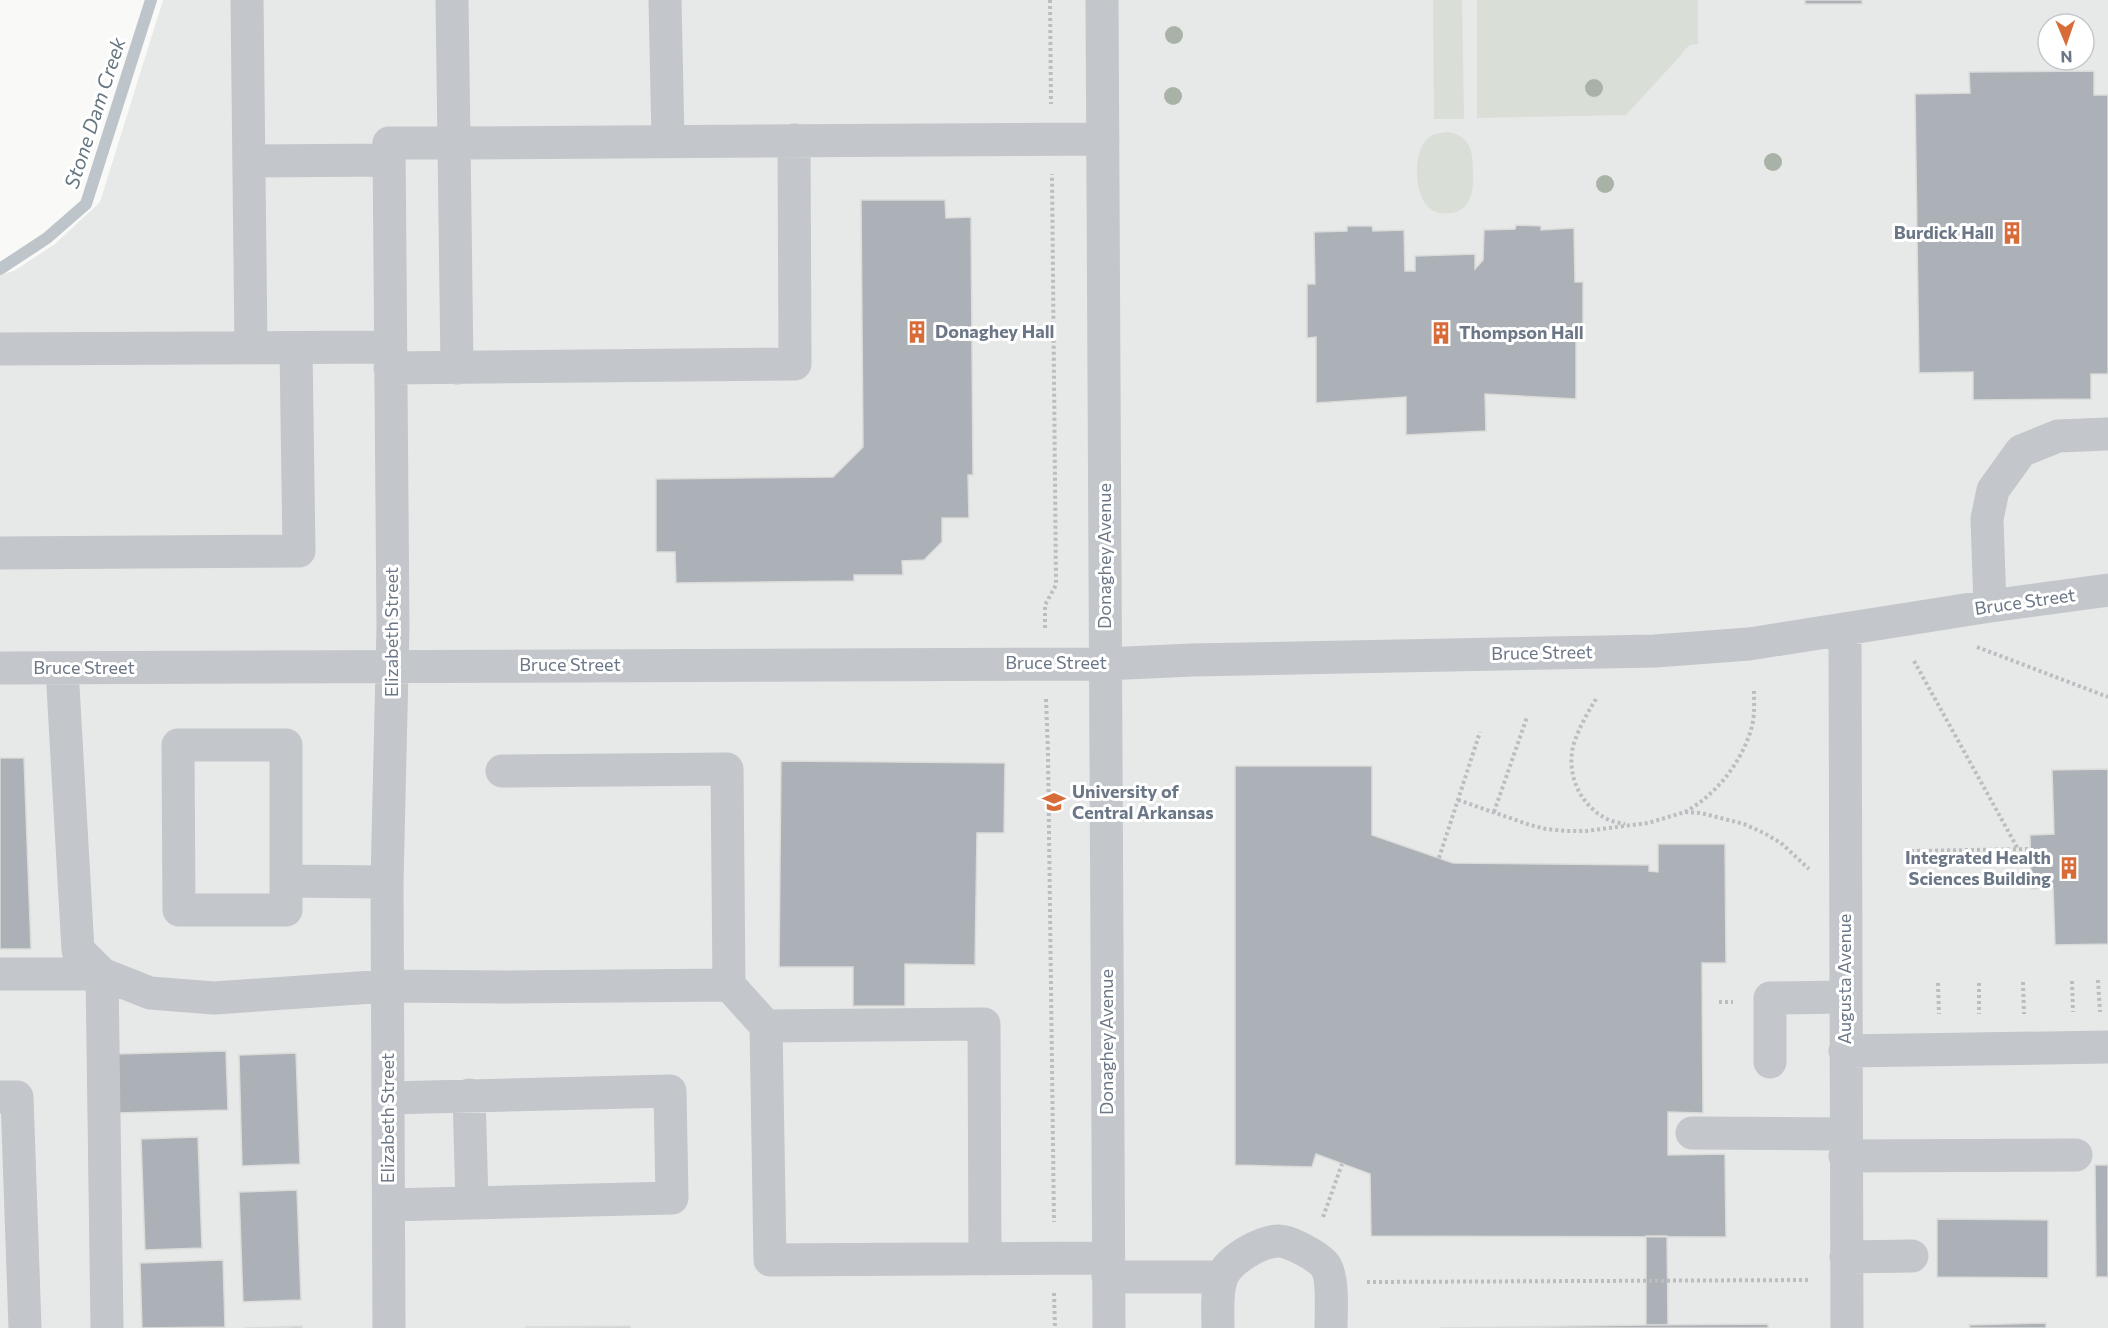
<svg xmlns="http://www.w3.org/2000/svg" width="2108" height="1328" viewBox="0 0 2108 1328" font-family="Commissioner,sans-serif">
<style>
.built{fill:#e7e8e8;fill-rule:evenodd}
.green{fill:#d9ded7}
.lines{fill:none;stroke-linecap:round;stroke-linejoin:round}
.stream{stroke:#bdc5cb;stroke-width:12}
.building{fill:#abb1b7;stroke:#dbdbd9;stroke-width:1.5}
.path{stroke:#bbbdc0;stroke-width:4;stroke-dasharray:3 3;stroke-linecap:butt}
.minor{stroke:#c3c6ca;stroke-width:33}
.tree{fill:#a8b2a7}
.labels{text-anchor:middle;stroke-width:6;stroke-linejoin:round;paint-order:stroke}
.poi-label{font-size:18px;font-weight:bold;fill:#6b7786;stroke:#fff;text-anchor:start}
.street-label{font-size:18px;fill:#6b7786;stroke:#fff}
.water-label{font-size:20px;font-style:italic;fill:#677781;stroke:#fff}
</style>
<rect width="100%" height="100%" fill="#f9f9f7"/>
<path class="built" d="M163 0H2108V1328H0V275L14 271 55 244 100 202ZM2048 24H2084V60H2048Z"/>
<path class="green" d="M1433 0H1462L1464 119H1434Z
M1477 0H1698V44C1689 44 1686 47 1681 55L1626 115 1477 118Z
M1448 132C1472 136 1473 154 1473 174 1474 196 1468 216 1441 213 1413 210 1411 154 1427 139 1433 133 1440 133 1448 132Z"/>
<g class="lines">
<path class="stream" d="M0 269 47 238 86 204 151 0"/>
</g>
<path class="building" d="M1805 0H1862V4H1805Z
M2094 71V95H2108V374H2091V399L1973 400V372L1919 373 1915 94 1970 93 1969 72Z
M861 200H945L946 218 971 217 973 475H968L969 518H942V542L924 560 902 561 903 575H854V581L676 583 675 552H656V479L833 477 863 447Z
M1516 225 1541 226V230L1574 228 1575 282H1583V329H1576V399L1485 394 1486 431 1406 435V397L1316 403V337L1307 338V284H1315L1314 232 1347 231V226H1372L1373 231 1404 230 1405 271H1415V256L1475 254V269L1483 260 1484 230 1515 229Z
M0 758H24L31 949H0Z
M781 761 1005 763 1004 833H977L975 965 905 964V1006H853V967H779Z
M1235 766H1372V835L1453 863 1649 865V871L1658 872V844H1725L1726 963H1702L1703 1113 1668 1112V1155L1725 1154 1726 1237 1371 1236 1370 1174 1316 1154 1312 1167 1235 1165Z
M2108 769V944L2055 945 2053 888 2031 889 2030 835 2054 834 2052 770Z
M226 1051 228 1110 117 1113 115 1054Z
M296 1053 300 1164 242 1166 239 1055Z
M198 1137 202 1248 145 1250 141 1139Z
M2095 1165H2108V1277H2096Z
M297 1190 301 1300 243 1302 239 1192Z
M1937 1219 2048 1220V1278L1937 1277Z
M1646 1236H1667L1668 1325H1646Z
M223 1260 225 1327 142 1328 140 1263Z
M2046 1323V1328H1970L1969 1325Z
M1768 1324V1328H1440L1646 1325Z
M302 1326V1328H245Z
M630 1326V1328L525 1327Z"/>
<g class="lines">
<path class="path" d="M1050 0 1051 104
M1045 628V605L1056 585 1052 174
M1977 647 2108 697
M1914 661 2018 849
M1046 699 1048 753 1054 1222
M1596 699C1588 712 1580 726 1575 740 1564 771 1579 805 1607 819 1613 822 1620 823 1625 824
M1458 800 1530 825 1546 829 1566 831H1586L1648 823 1685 812 1701 813 1744 824 1764 833 1781 843 1809 869
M1494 812 1527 717
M1685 812C1716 795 1743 761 1752 726 1755 714 1754 701 1754 689
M1911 851 2030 849
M1439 858 1480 732
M2098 980 2100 1012
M2072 981 2073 1012
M2023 982 2024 1014
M1938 983 1939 1014
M1979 983V1014
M1719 1002H1733
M1323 1217 1342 1164
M1367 1282 1810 1280
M1054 1293 1055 1328"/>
<path class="minor" d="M247 0 251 348
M665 0 668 141
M1102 0 1109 1328
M249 161 389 160
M0 349 390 347
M390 368 795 364 794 140
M457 368 454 143 1103 139
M0 553 299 551 296 348
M1990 606 1987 519 1993 490 2021 451 2058 436 2108 434
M1845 629 1847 1328
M0 668 1105 664 1192 660 1655 651 1749 644 1990 606 2108 590
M62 669 78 950 102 974 150 993 214 998 387 986 506 987 729 985
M178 745H286V910H179Z
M502 771 727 769 729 985 766 1026 770 1260 1108 1258
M286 881 387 882
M0 974H102L107 1328
M766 1026 984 1024 985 1259
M1845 1051 2108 1047
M1770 1062V998L1845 997
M469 1095 472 1203
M0 1097H17L25 1328
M388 1098 670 1091 672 1198 389 1205
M1692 1133 1845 1134
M1845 1156 2076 1155
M1846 1257 1912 1256
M1108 1277H1222
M389 1328 387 882 393 627 389 143H454L452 0
M1218 1328C1218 1312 1216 1292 1222 1277 1228 1260 1261 1241 1279 1241 1290 1241 1317 1256 1324 1264 1334 1275 1331 1313 1331 1328"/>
</g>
<g class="tree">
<circle cx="1174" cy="35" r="9"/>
<circle cx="1594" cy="88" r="9"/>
<circle cx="1173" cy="96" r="9"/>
<circle cx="1773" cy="162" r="9"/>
<circle cx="1605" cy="184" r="9"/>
</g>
<defs>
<g id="building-bare" transform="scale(1.8)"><path d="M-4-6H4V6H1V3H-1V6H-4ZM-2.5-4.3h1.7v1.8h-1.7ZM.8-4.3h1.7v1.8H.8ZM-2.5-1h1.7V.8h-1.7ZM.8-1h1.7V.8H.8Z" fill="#d76c39" stroke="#fff" stroke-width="2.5" paint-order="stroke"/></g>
<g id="university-bare" transform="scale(1.8)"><path d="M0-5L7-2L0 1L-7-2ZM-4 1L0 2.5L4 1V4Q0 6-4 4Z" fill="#d76c39" stroke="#fff" stroke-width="2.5" paint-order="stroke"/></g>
</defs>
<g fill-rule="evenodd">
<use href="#building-bare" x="2012" y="233"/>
<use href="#building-bare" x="917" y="332"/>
<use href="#building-bare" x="1441" y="333"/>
<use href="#university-bare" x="1054" y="802"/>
<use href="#building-bare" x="2069" y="868"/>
</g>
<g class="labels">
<g class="poi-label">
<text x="1994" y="239" text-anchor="end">Burdick Hall</text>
<text x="935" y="338">Donaghey Hall</text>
<text x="1459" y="339">Thompson Hall</text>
<text x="1072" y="798">University of<tspan x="1072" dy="21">Central Arkansas</tspan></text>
<text x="2051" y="864" text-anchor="end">Integrated Health<tspan x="2051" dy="21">Sciences Building</tspan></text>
</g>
<g class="street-label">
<text transform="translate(1105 556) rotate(-90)" y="6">Donaghey Avenue</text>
<text transform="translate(2025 602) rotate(-8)" y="6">Bruce Street</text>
<text transform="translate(392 632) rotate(-90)" y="6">Elizabeth Street</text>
<text transform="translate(1542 653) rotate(-1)" y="6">Bruce Street</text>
<text x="1056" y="669">Bruce Street</text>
<text x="570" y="671">Bruce Street</text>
<text x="84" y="674">Bruce Street</text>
<text transform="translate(1845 979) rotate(-90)" y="6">Augusta Avenue</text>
<text transform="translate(1107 1042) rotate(-90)" y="6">Donaghey Avenue</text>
<text transform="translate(388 1118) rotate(-90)" y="6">Elizabeth Street</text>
</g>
<g class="water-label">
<text transform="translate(95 113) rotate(-72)" y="7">Stone Dam Creek</text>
</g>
</g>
<g transform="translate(2066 42) rotate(178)"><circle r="28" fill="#ffffff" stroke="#c4c9cf" stroke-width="1.5"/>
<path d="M0-4.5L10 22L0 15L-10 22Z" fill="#d76c39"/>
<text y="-9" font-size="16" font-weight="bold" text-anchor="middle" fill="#6b7786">N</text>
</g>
</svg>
